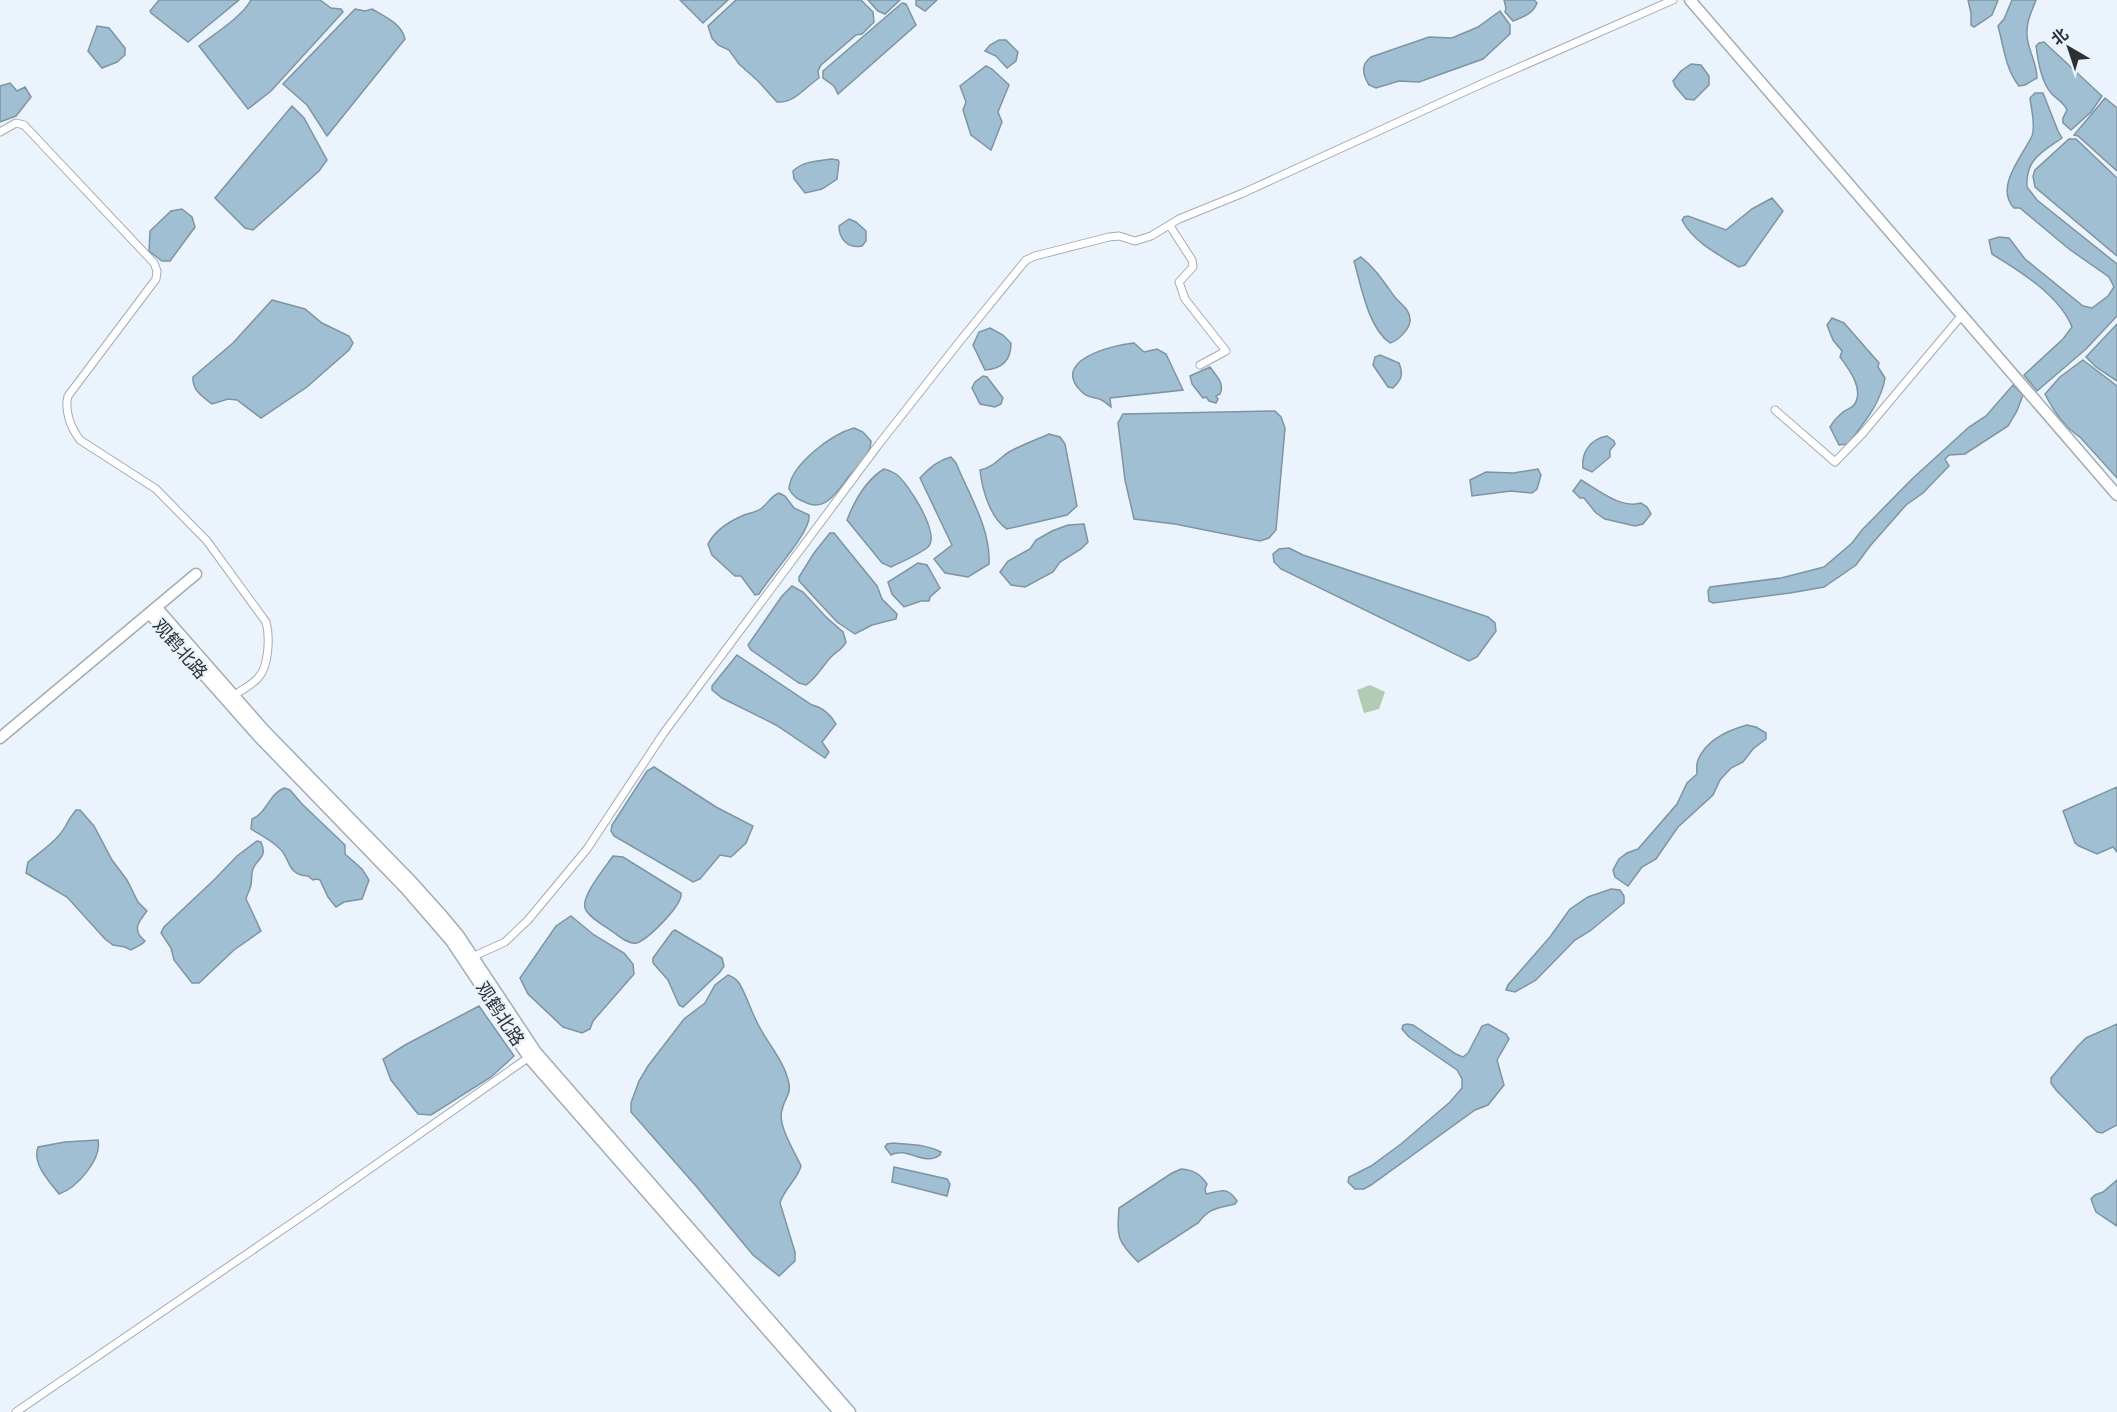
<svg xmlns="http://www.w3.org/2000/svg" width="2117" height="1412" viewBox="0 0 2117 1412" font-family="Quicksand,'Noto Sans SC',sans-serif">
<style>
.green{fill:#b0ccb5}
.water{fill:#a1bfd3;stroke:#7e94a3;stroke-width:1.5}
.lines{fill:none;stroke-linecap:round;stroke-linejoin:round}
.street-casing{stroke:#a3abb3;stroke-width:9}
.secondary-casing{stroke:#a3abb3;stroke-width:13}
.street{stroke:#fff;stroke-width:7}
.secondary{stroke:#fff;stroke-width:10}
.labels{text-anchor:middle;stroke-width:5;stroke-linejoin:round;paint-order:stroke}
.street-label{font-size:18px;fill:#2d3034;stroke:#ebf4fc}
</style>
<rect width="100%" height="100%" fill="#ebf4fc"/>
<path class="green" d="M1370 685 1385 692 1379 709 1364 713 1357 690Z"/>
<path class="water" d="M159 0H239L188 42 151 13 150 11Z
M251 0H320L331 8 341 9 343 12 271 91 248 109 199 46C214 34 242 17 251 0Z
M680 0H728L703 23Z
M736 0H861L873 12 874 22 862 34 856 35 821 65 818 71 819 78C804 88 795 103 777 102L758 81 739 64 729 50 718 45 712 38 708 26Z
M868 0H900L885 14 878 11Z
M916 0H937L925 11 916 5Z
M1504 0H1534L1537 3C1533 14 1523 17 1513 21L1505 12 1506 8Z
M1968 0H1998L1992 15 1974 27 1971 25V13Z
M2012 0H2036C2032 11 2026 22 2027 34 2027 49 2037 62 2037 78L2025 85 2019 86C2005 68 2004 47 1998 26L2004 19Z
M902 3 906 4 916 25 838 94 834 86 823 78V71Z
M355 9 365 11 372 9C384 16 402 24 405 39L327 136 307 105 283 84Z
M1500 11 1510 25V34L1483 59 1419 82 1399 81 1376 88 1369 85C1363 75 1360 65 1371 57L1429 37 1452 38 1478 27Z
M97 26 109 28 125 48V55L117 62 102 68 88 51Z
M999 40H1006L1018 52 1016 61 1007 68 996 56 985 51 990 45Z
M2044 42 2102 96 2091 112 2071 130 2063 123V118L2067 110C2064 102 2056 99 2051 93 2041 81 2038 61 2036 46L2039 43Z
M1691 64 1701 65 1709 76V85L1694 100 1686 99 1675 86 1673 81 1681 71Z
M986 66 992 69 1009 85 998 112 1002 122 991 150 971 135 963 110 966 102 960 86Z
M10 83 17 91 25 87 31 97 16 116 0 122V86Z
M2035 93H2043L2058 131 2062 138C2042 152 2025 160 2027 187L2037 200 2117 264V316L2086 349 2037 391 2024 375 2063 339 2072 327C2060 296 2020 271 1992 254L1989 240 1999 237 2009 238 2025 259 2083 306 2092 308 2108 296 2114 287 2109 277 2069 249 2020 208H2014C1994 187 2023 155 2032 136 2036 125 2031 109 2030 98Z
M2105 98 2117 108V171L2078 136 2074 135Z
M292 106 304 118 327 160 319 171 253 230 245 228 215 198Z
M2069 139H2076L2117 178V256L2035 187 2033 176 2035 170Z
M831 159 838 160 839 162 837 179 822 189 805 193 794 179 793 171C803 161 818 161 831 159Z
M1772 198 1783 211 1745 265 1739 267C1719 255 1693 242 1682 220L1684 217 1688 216 1726 230 1752 209Z
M182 209 192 217 195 227 170 261H162L149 251 150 231 171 211Z
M849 219 856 222 866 231V241L862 246C848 249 839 239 839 226Z
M1361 257C1375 268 1384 282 1394 296 1399 303 1410 309 1410 319 1411 328 1398 341 1390 343 1368 328 1361 285 1354 261Z
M272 300 305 309 322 323 349 336 353 343 349 350 307 387 261 418 237 400 228 399 212 404C202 396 192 390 193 377L233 343Z
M1832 318 1844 323 1879 363 1878 367 1885 378C1881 403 1863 424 1848 444L1839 445 1830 427C1833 422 1837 417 1842 413 1846 409 1851 409 1854 405 1865 390 1849 369 1840 357L1842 351 1833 340 1827 325Z
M2117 324V381L2096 367 2086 357Z
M990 328 1003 335 1011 343C1011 360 1002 369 985 370L973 345 979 332Z
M1134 343 1144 352 1157 349 1166 354 1183 390 1110 398 1111 407C1107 404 1103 400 1099 399 1093 397 1088 398 1082 392 1049 361 1112 345 1134 343Z
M1380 355 1399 363C1404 375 1401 380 1393 388L1388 387 1373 365 1375 357Z
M2083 360 2117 386V478L2080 437C2064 427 2053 410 2045 394L2060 377Z
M1210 367C1216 376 1225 383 1220 394L1216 396 1218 399 1216 403 1209 401 1206 397 1203 398 1192 384 1190 376Z
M983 376 987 377 1003 398 1001 404 995 407 980 404 972 388 975 382Z
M2013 385 2023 395 2017 411 2008 426 1965 454 1949 455 1945 459 1949 466 1923 493 1906 505 1870 546 1856 565 1824 587 1790 593 1713 603 1709 601 1708 591 1710 587 1781 578 1824 567 1852 543 1862 530 1912 479 1969 427 1986 416Z
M1275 411 1281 417 1285 428 1276 530 1269 538 1260 541 1175 524 1134 519 1125 480 1118 423 1123 414Z
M854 428 863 432 871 441C871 454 858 466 849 476 839 489 826 512 807 503 799 500 793 497 789 489 790 465 832 434 854 428Z
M1049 434 1060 437 1065 444 1077 506 1067 515 1007 529C990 518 982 489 980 470 994 467 998 459 1009 452 1021 445 1036 440 1049 434Z
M1607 436 1614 441 1615 444 1610 450V457L1592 472 1583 468C1581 452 1591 439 1607 436Z
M951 457 956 463C969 495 991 529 989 564L968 577 945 573 934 559 952 545 920 478C928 469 939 460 951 457Z
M884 469C888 470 893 472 896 474 908 483 941 534 928 547 920 554 901 562 891 567L882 563 847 520C854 502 866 480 884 469Z
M1538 469 1541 475 1537 489 1532 493 1511 491 1472 496 1470 480 1486 472 1513 473Z
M1581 480C1598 490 1621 509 1641 503L1647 507 1651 514 1643 524 1635 526 1605 519 1596 513 1584 498H1580L1573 491Z
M779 493 785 496 794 508 809 515C812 531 769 577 759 594L755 595 741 576H735L712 555 708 544C715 530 730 521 744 515 750 513 757 512 762 508 768 503 771 496 779 493Z
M1084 524 1088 542 1081 549 1060 562 1053 572 1025 587 1011 585 1000 572 1008 561 1030 549 1036 540 1052 531 1068 525Z
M830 533H834L877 586 882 599 897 614 896 619 872 625 855 634 837 622 799 581V577L814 553Z
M1289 548 1303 555 1488 617 1495 623 1496 631 1477 657 1469 661 1281 569 1274 562 1273 554 1279 549Z
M918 563 927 565 940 588 930 597 929 601H921L904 607 892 594 888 582Z
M792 586 803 592 826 617 843 632 846 642C843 649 837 651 832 656 823 665 817 678 806 685L799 683 751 650 748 645 782 596Z
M737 655 812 705C822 707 831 715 836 724L822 742 829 752 825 758 776 725 722 698 712 690V686Z
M1747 725 1756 727 1766 733V739L1753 749 1743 762 1731 768 1720 780 1713 795 1678 827 1656 859 1642 867 1628 886 1615 877 1613 870 1619 859 1627 853 1638 849 1677 804 1687 783 1697 774C1697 770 1696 764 1698 760 1706 740 1729 730 1747 725Z
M654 767 716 807 753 826 746 843 731 857 720 855 700 879 693 882 614 836 611 831 612 825 647 771Z
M2117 787V852L2113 847 2097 854 2079 846 2075 843 2063 811Z
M284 788 290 790 302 804 345 845V854L362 869 369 880 362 899 344 902 336 907 328 897 320 880 316 879 313 880 308 876C286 875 291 858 279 848 271 840 260 835 251 829L252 819C267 813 269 794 284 788Z
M76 810H80L94 826 112 860 127 880 138 902 147 911C139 921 131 930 145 941L142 944 131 950 125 947 113 945 105 939 67 897 26 873 28 862C40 852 57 841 65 827 68 821 71 816 76 810Z
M257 841 261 842C268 858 257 858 253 869 251 874 252 880 251 885 250 890 247 894 246 899L261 931 234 950 199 983H192L174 960 171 948 161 933 164 927 215 879 237 856Z
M613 856 623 857 681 893C683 905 649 938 637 943 629 945 619 936 613 932 605 926 588 917 585 908 581 896 607 865 613 856Z
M1611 889 1620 890 1624 896V903L1590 931 1575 940 1536 980 1515 992 1506 990 1508 985 1550 937 1570 909 1588 897Z
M571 916 594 935 624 953 633 964 634 974 593 1021 590 1029 582 1033 563 1027 528 994 520 978 556 926Z
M675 930 722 958 724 966 720 972 683 1007 679 1005 668 980 653 963V958L672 932Z
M728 975C734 977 736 979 739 983 747 996 751 1012 759 1026 768 1044 785 1062 789 1084 791 1095 784 1099 782 1110 777 1125 795 1152 801 1166 797 1180 784 1189 780 1203L795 1252V1261L779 1276 753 1255 696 1186 631 1112V1103L639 1081 648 1066 684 1019 705 1003 715 985Z
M479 1006 514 1056 491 1077 431 1115 418 1114 391 1080 383 1059 405 1045Z
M1407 1024 1413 1025 1456 1054 1463 1057 1468 1053 1482 1026 1488 1024 1506 1034 1509 1039 1497 1060 1504 1085 1488 1105 1475 1110 1371 1185 1364 1189H1355L1348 1182 1349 1177 1371 1166 1401 1144 1450 1102 1462 1088V1079L1457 1070 1409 1037 1402 1029 1403 1025Z
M2117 1024V1125L2102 1133 2097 1132 2056 1090 2051 1083V1078L2077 1047 2086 1038Z
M98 1140C102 1159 77 1188 59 1194 49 1181 32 1164 38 1147L65 1142Z
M893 1143C910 1145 926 1144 941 1152L940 1155C924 1167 907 1146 891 1155L885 1147 887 1144Z
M894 1167 947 1179 950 1184 947 1196 892 1182Z
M1181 1169C1194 1170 1200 1174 1207 1184L1205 1189 1206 1194C1222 1191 1227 1186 1237 1201L1235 1204C1218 1208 1209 1208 1198 1223L1138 1262C1117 1241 1117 1237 1119 1208L1172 1173Z
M2117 1180V1226L2096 1212 2091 1199 2095 1195 2103 1192Z"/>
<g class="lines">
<g class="street-casing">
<path id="street" d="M0 132 16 123 24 125 154 263 157 271 156 279 68 396C64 411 71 428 80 440L156 489 207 541 266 622C270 636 269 667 258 678 251 686 239 691 231 698
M1170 226 1192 260 1193 267 1179 282 1185 299 1226 351 1200 365
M1775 410 1835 462 1863 433 1962 315
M470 958 505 942 528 920 587 849 663 734 879 444 960 341 1026 260 1035 256 1109 237 1119 236 1135 241 1151 236 1179 219 1243 193 1488 81 1673 0
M16 1412 311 1210 532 1055"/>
</g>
<g class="secondary-casing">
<path id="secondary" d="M1690 0 2117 495
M0 738 196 574
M839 1412 529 1058 451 941 406 889 258 736 150 614 157 608 264 730 412 882 439 912 459 936 536 1052 850 1412"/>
</g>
<use href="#street" class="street"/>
<use href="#secondary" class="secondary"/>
</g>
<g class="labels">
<g class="street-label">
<text transform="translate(180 649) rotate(49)" y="6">观鹤北路</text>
<text transform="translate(500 1014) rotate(57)" y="6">观鹤北路</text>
</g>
</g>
<g transform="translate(2069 48) rotate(321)" stroke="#ebf4fc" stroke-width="4.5" paint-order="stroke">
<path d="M0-4.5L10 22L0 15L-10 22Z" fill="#2d3034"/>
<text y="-9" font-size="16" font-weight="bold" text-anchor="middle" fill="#2d3034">北</text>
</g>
</svg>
